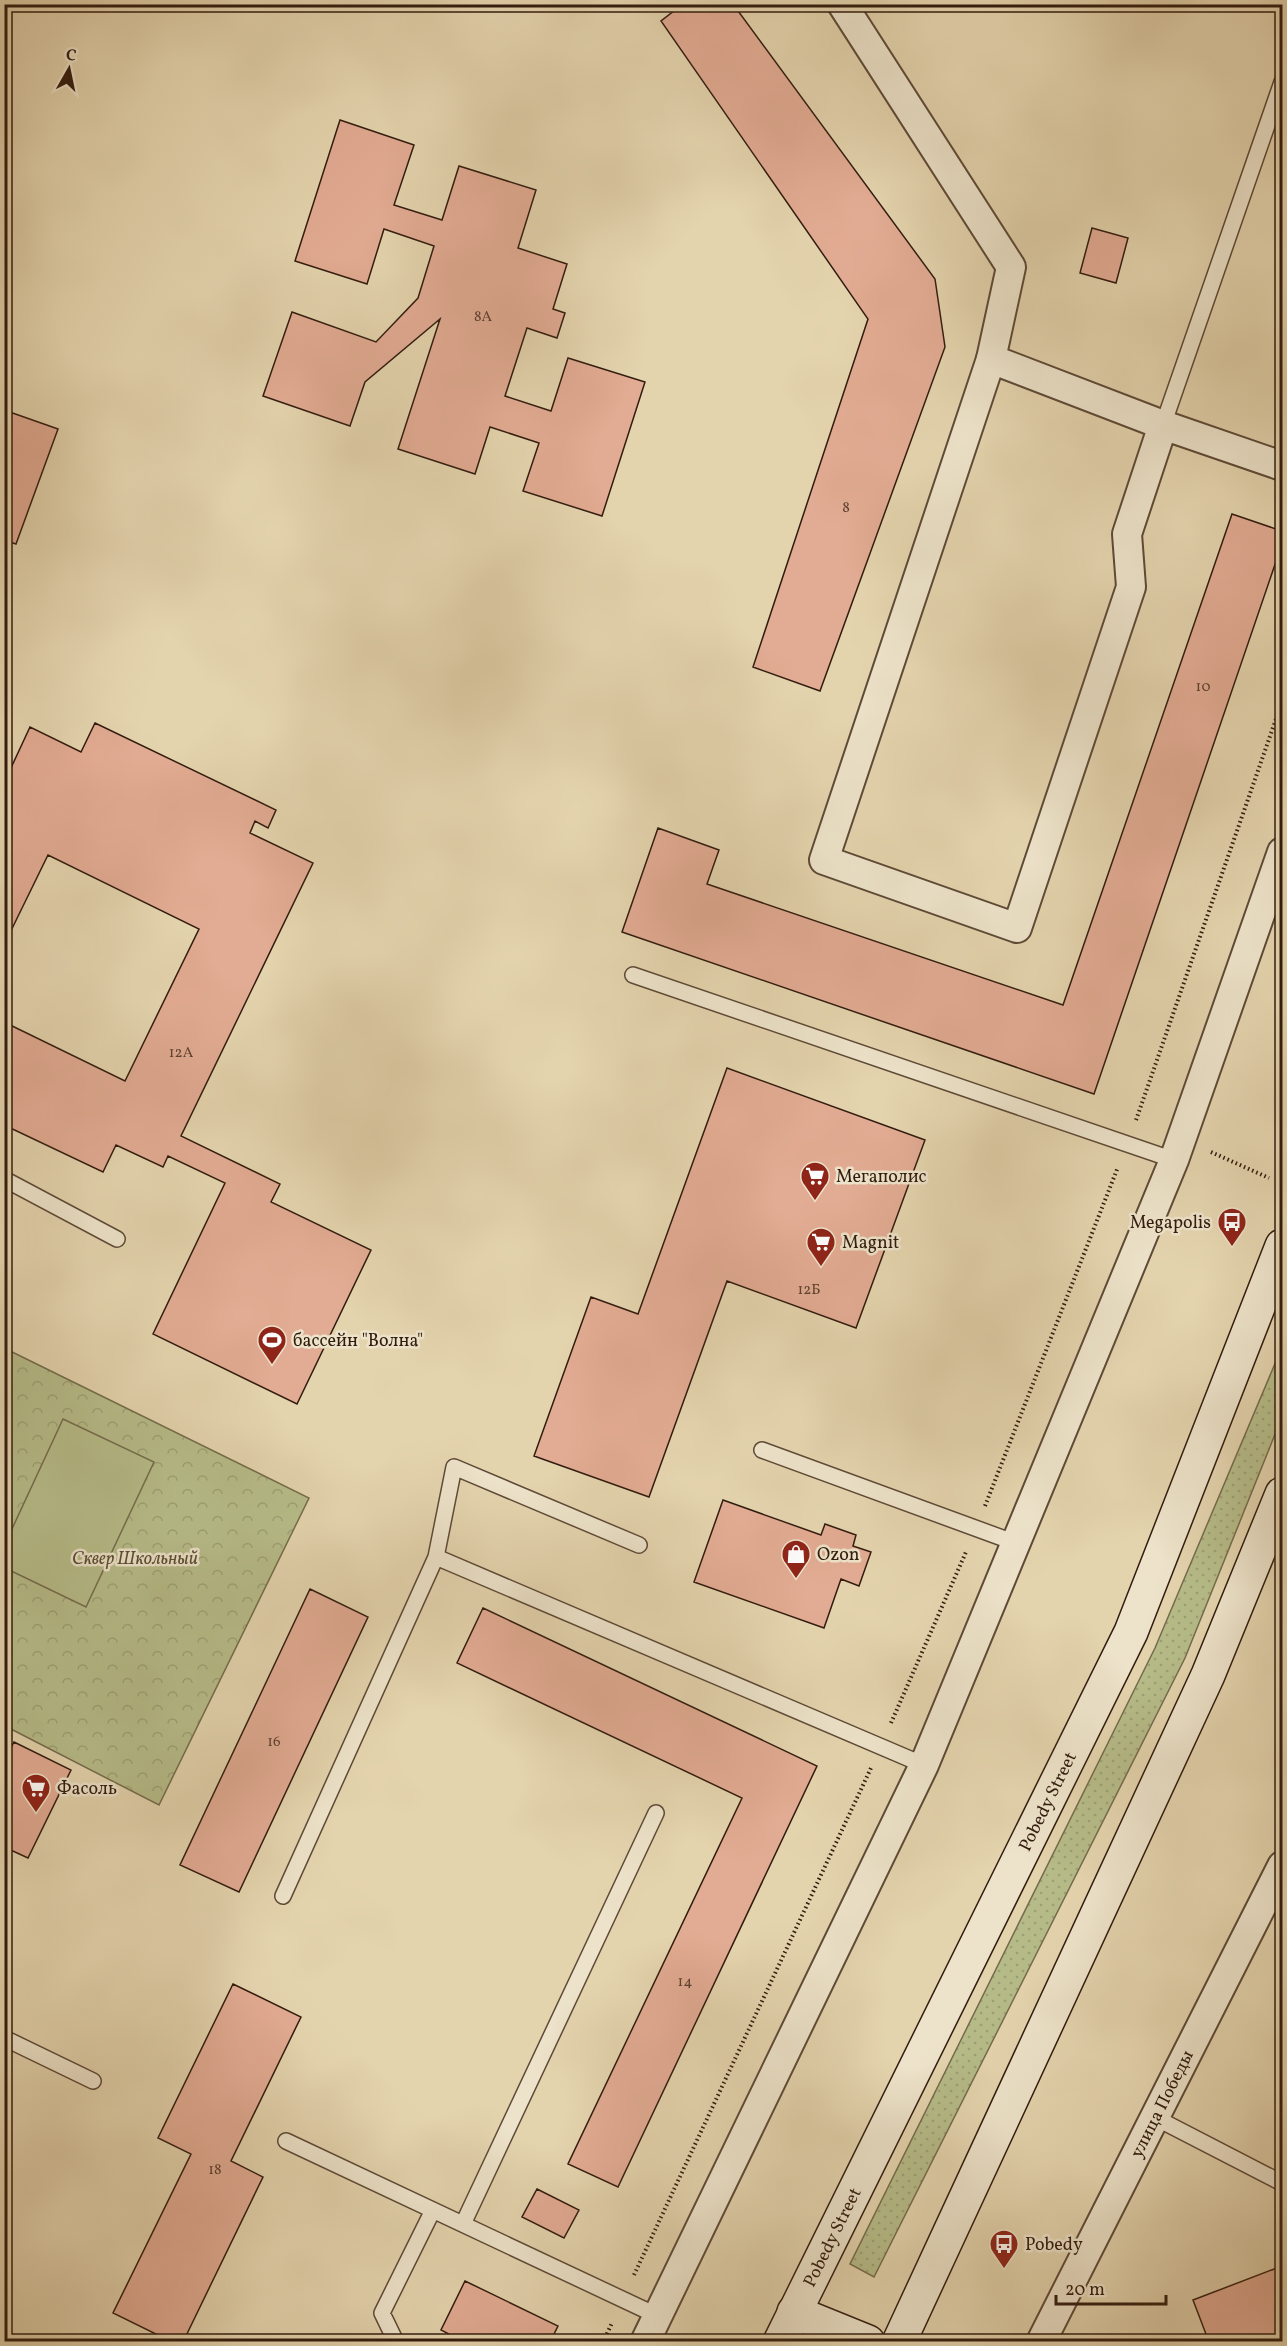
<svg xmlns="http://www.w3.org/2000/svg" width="1287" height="2346" viewBox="0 0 1287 2346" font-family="Vollkorn,serif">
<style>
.grass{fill:url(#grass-dots);stroke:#746c4c;stroke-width:1.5}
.park{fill:url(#park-crowns);stroke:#746c4c;stroke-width:1.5}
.pitch{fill:#b6bc89;stroke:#746c4c;stroke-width:1.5}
.building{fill:#e2ab93;stroke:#321c0f;stroke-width:1.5}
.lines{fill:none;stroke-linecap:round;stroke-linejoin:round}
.lane-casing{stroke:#5e4a37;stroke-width:18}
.street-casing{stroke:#5e4a37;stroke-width:32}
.secondary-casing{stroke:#321c0f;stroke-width:36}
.path{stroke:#321c0f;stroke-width:4;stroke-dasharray:1.5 3;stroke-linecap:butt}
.lane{stroke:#ede3ca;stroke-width:15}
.street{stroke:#ede3ca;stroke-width:28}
.secondary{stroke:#ede3ca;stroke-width:33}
.labels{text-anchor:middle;stroke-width:5;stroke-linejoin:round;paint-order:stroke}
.number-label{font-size:15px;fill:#5e4030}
.poi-label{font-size:18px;fill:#321c0f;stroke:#ede3ca;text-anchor:start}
.park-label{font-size:18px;font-style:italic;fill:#5a4c34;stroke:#ede3ca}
.street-label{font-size:18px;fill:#321c0f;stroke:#ede3ca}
</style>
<defs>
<pattern id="grass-dots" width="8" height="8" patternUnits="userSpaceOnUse" patternTransform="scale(1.5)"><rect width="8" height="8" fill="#b6bc89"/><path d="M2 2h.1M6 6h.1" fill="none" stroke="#9da175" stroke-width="1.8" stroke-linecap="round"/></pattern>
<pattern id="park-crowns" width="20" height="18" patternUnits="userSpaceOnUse" patternTransform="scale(1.5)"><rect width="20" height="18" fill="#b6bc89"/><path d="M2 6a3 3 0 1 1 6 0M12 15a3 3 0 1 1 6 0" fill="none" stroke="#9da175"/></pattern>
</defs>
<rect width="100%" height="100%" fill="#e4d4ae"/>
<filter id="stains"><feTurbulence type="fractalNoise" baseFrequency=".00333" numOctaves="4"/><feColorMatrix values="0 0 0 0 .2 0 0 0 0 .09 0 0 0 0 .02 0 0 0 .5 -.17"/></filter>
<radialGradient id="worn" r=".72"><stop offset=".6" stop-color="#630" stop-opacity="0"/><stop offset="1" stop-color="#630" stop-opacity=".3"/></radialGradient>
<path class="grass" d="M1282 1347V1417L1185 1658 874 2277 850 2264 1155 1648Z"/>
<path class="park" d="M4 1348 309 1498 159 1805 5 1726Z"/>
<path class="pitch" d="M63 1419 154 1462 86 1607 5 1568V1544Z"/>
<path class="building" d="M683 4H733L935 279 945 347 820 691 753 667 868 319 661 21Z
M340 120 414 145 394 205 442 220 459 166 536 190 518 248 567 264 553 309 565 313 557 338 527 328 505 396 551 411 568 358 645 382 602 516 523 491 539 443 490 427 475 474 398 449 440 319 365 382 350 426 263 396 292 312 376 342 418 298 434 246 384 229 367 284 295 261Z
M1092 228 1128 238 1116 283 1080 273Z
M4 370 11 372 4 391Z
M4 410 58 429 16 544 4 540Z
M1232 514 1282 531V544L1094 1094 622 932 658 828 719 850 707 884 1063 1005Z
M95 723 276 810 268 828 255 821 250 833 313 863 181 1136 280 1184 271 1202 371 1250 297 1404 153 1334 225 1183 168 1156 163 1167 116 1145 103 1172 4 1125V1022L125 1081 199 929 48 855 4 945V768L10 770 30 727 81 752Z
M727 1068 925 1140 856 1328 727 1281 649 1497 534 1456 591 1297 638 1314Z
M723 1500 821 1535 825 1524 856 1535 853 1546 871 1552 859 1586 841 1579 824 1628 694 1582Z
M310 1589 368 1617 239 1892 180 1865Z
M483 1608 817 1766 618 2187 568 2164 742 1798 457 1663Z
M14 1742 71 1770 28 1858 4 1847V1761Z
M233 1984 301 2017 231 2161 263 2177 183 2342H172L113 2313 191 2154 158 2138Z
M537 2189 579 2210 564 2238 522 2217Z
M1282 2266V2342H1209L1193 2300Z
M465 2281 558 2326 550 2342H464L441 2330Z"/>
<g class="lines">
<g class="lane-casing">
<path id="lane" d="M1163 425 1282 82
M633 975 1174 1160
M4 1179 117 1239
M762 1450 1016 1543
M436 1557 454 1467 639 1545
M283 1896 436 1557 924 1765
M4 2038 93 2081
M1156 2118 1282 2183
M286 2141 658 2316
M463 2224 656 1813
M4 2339 10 2342
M396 2342 382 2313 433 2210"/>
</g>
<g class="street-casing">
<g id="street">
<path d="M842 4 1011 267 991 359"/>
<path d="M1163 425 1127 534 1131 587 1017 928 824 860 991 359 1163 425 1282 466"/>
<path d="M645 2342 924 1765 1174 1160 1282 852"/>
<path id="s1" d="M1041 2342 1282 1866"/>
</g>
</g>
<g class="secondary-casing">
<g id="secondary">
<path d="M794 2312 868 2342"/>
<path id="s2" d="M780 2342 1131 1632 1282 1246"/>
<path d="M899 2342 1208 1675 1282 1494"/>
</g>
</g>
<path class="path" d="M1136 1120 1282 702
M1211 1152 1269 1178
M985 1506 1118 1167
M891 1723 966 1552
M634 2275 871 1768
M603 2342 612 2323"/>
<use href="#lane" class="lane"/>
<use href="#street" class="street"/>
<use href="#secondary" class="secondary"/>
</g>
<defs>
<g id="supermarket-pin" transform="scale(1.5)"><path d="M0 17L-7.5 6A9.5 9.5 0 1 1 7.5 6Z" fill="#8f2418" stroke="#ede3ca"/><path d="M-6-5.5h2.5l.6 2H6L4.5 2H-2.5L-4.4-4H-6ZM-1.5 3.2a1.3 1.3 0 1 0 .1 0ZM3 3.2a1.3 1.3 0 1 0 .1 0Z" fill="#fff"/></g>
<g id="bus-pin" transform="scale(1.5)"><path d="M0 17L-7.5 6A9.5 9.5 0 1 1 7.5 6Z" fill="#8f2418" stroke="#ede3ca"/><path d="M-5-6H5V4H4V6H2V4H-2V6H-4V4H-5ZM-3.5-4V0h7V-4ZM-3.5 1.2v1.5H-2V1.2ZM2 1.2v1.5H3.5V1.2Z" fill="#fff"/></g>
<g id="stadium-pin" transform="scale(1.5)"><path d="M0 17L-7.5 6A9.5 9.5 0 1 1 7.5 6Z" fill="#8f2418" stroke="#ede3ca"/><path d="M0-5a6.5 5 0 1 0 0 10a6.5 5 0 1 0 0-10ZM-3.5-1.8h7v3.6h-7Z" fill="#fff"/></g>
<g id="shop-pin" transform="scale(1.5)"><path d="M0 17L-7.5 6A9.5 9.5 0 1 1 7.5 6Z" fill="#8f2418" stroke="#ede3ca"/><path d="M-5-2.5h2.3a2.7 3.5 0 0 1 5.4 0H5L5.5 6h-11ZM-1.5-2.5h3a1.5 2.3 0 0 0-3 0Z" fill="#fff"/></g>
</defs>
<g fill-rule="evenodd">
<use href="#supermarket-pin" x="815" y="1176"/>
<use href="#bus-pin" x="1232" y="1222"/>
<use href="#supermarket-pin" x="821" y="1242"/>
<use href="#stadium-pin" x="272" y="1340"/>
<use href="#shop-pin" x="796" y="1554"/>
<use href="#supermarket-pin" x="36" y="1788"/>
<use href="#bus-pin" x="1004" y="2244"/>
</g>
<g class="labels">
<g class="number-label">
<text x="483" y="321">8А</text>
<text x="846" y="512">8</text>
<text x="1203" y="691">10</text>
<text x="181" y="1057">12А</text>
<text x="809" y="1294">12Б</text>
<text x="274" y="1746">16</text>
<text x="685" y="1986">14</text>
<text x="215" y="2174">18</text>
</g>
<g class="poi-label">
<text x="836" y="1182">Мегаполис</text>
<text x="1211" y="1228" text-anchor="end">Megapolis</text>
<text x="842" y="1248">Magnit</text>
<text x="293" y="1346">бассейн "Волна"</text>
<text x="817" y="1560">Ozon</text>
<text x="57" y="1794">Фасоль</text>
<text x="1025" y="2250">Pobedy</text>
</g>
<g class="park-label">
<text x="135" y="1564">Сквер Школьный</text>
</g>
<g class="street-label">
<text dy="6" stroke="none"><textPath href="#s2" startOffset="603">Pobedy Street</textPath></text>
<text dy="6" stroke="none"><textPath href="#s1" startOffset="267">улица Победы</textPath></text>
<text dy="6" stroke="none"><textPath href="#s2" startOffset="117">Pobedy Street</textPath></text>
</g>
</g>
<rect width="1287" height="2346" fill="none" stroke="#e4d4ae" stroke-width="24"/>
<rect x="6" y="6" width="1275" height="2334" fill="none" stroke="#321c0f" stroke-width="3"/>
<rect x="12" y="12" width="1263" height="2322" fill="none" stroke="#321c0f" stroke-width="1.5"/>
<g transform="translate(69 69) rotate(9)" stroke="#ede3ca" stroke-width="4.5" paint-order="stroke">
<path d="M0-4.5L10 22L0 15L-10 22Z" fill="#321c0f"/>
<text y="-9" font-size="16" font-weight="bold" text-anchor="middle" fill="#321c0f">С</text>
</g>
<path d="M1056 2295v9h110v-9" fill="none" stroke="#321c0f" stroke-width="3"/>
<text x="1065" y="2295" font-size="18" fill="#321c0f" stroke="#ede3ca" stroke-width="4.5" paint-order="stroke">20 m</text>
<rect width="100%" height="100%" filter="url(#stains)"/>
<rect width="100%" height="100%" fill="url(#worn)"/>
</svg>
